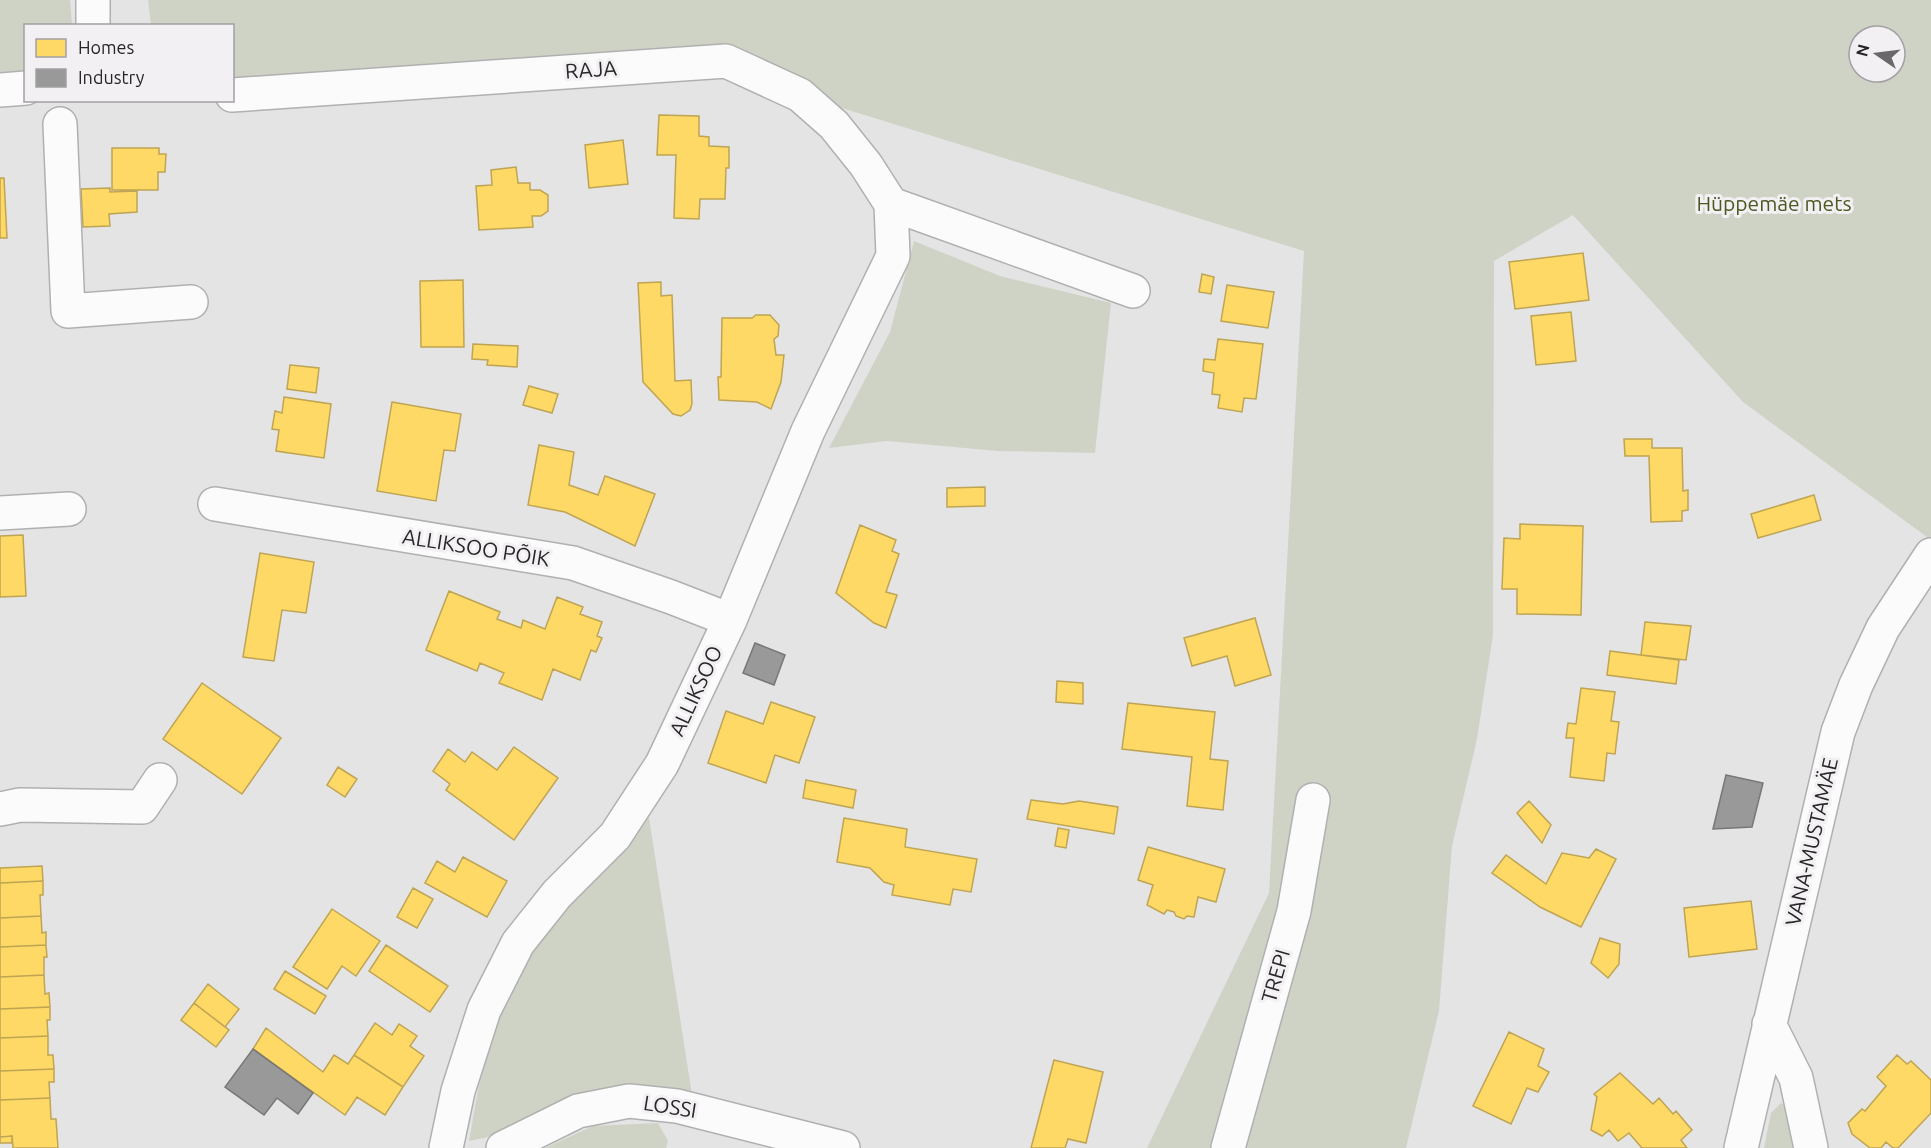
<svg xmlns="http://www.w3.org/2000/svg" width="1931" height="1148" viewBox="0 0 1931 1148" font-family="Ubuntu,sans-serif">
<style>
.green{fill:#cfd3c6;fill-rule:evenodd}
.homes{fill:#ffd966;stroke:#bea453;stroke-width:1.5}
.industry{fill:#999;stroke:#777;stroke-width:1.5}
.lines{fill:none;stroke-linecap:round;stroke-linejoin:round}
.minor-casing{stroke:#b1b0b1;stroke-width:36}
.minor{stroke:#fbfbfb;stroke-width:33}
.labels{text-anchor:middle;stroke-width:6;stroke-linejoin:round;paint-order:stroke}
.street-label{font-size:21px;fill:#282728;stroke:#f3f0f3}
.park-label{font-size:21px;fill:#4b5922;stroke:#f3f0f3}
</style>
<rect width="100%" height="100%" fill="#e5e4e5"/>
<path class="green" d="M0 0H70L72 25 26 26 25 71 0 72Z
M148 0H1931V540L1743 402 1573 215 1494 261 1493 635 1477 739 1452 846 1439 1011 1406 1148H1147L1269 893 1304 251 800 95 726 61 233 95 232 26 151 25ZM1859 36H1895V72H1859Z
M914 241 1000 276 1111 303 1095 453 998 451 887 441 829 448 890 332Z
M648 811 692 1095 469 1141 478 1090 497 1012 548 920 607 869Z
M1781 1103 1790 1108 1791 1140 1793 1148H1764L1771 1113Z
M658 1123 668 1141 666 1148H545L593 1126Z"/>
<path class="homes" d="M659 115 699 116V136L709 137V146L729 147V168H726L725 199H700L699 219 674 218 676 155H657Z
M623 140 628 184 589 188 585 145Z
M112 148H159V154H166L165 172H158V190H112Z
M516 167 518 183H530V190H540L548 195V211L541 216H532L533 227 479 230 476 186 492 185 491 170Z
M0 178H4L7 238H0Z
M110 188V192L137 191V212L109 214 110 226 83 227 81 189Z
M1583 253 1589 300 1515 309 1509 262Z
M1202 274 1214 277 1211 294 1199 292Z
M463 280 464 347H421L420 281Z
M661 282V296L672 295 675 381 691 380 692 404 690 410 681 416 673 414 643 382 638 283Z
M1227 285 1274 292 1268 328 1221 321Z
M1571 312 1576 361 1536 365 1531 316Z
M756 315H770L779 325 778 336 774 339 776 355H784L781 382 771 409 757 402 719 400 718 377H721L722 318H752Z
M1218 339 1263 344 1256 399 1244 398 1242 412 1218 408 1220 395 1212 394 1214 373 1203 371 1204 359 1215 360Z
M473 344 518 346 517 367 487 365 488 360 472 359Z
M290 365 319 368 316 393 287 389Z
M529 386 558 394 552 413 523 405Z
M284 397 331 404 324 458 276 451 279 430 272 429 275 411 282 413Z
M392 402 461 414 455 451 444 450 436 501 377 491Z
M1624 439H1652V448H1682L1683 491 1688 490V510L1682 511V521L1651 522 1649 456H1625Z
M539 445 574 452 569 485 598 495 605 476 655 494 635 546 565 512 528 505Z
M985 487V506L947 507V488Z
M1814 495 1821 520 1758 538 1751 514Z
M1520 524 1583 526 1581 615 1517 614V589H1502L1504 538 1520 539Z
M860 525 896 540 892 551 899 554 886 592 897 595 886 628 874 623 836 593Z
M23 535 26 596 0 597V536Z
M260 553 314 562 306 613 282 610 274 661 243 657Z
M449 591 500 612 497 619 521 628 523 620 545 629 557 597 583 607 580 614 602 622 597 636 602 638 596 652 591 650 580 680 553 669 542 700 499 683 504 673 480 663 477 671 426 650Z
M1255 618 1271 675 1235 686 1227 656 1192 666 1184 638Z
M1645 622 1691 626 1686 660 1641 655Z
M1610 651 1679 660 1676 684 1607 675Z
M1057 681 1083 683V704L1056 702Z
M202 683 281 738 242 794 163 739Z
M1581 688 1615 692 1611 721 1619 722 1615 754 1607 753 1604 781 1570 777 1574 738H1566L1568 723 1576 724Z
M771 702 815 717 799 763 775 755 766 783 708 763 726 711 763 724Z
M1128 703 1215 712 1210 759 1228 761 1223 810 1187 806 1192 757 1122 749Z
M514 747 558 778 514 840 446 790 450 784 433 771 448 749 465 762 472 752 497 770Z
M338 767 357 779 345 797 327 785Z
M806 780 856 790 853 808 803 798Z
M1031 800 1063 804 1079 801 1118 807 1114 834 1027 819Z
M1529 801 1551 825 1542 843 1517 813Z
M844 818 907 829 905 847 977 859 971 892 953 889 950 905 892 895 894 885 884 882 870 868 837 862Z
M1058 828 1069 830 1066 848 1055 846Z
M1148 847 1225 869 1216 902 1198 897 1194 917 1187 916 1184 919 1176 916 1174 912 1167 910 1164 914 1147 905 1153 885 1138 880Z
M1596 849 1616 859 1581 927 1540 907 1492 873 1506 855 1546 884 1562 853 1589 858Z
M463 857 507 881 487 917 425 883 437 861 455 872Z
M42 866 43 881 0 883V868Z
M43 881V895H40L41 916 0 918V883Z
M413 888 433 899 417 928 397 917Z
M1751 901 1757 949 1689 957 1684 908Z
M332 909 380 941 356 976 342 966 327 989 293 967Z
M41 916 42 933 46 932V945L0 947V918Z
M1600 938 1620 944 1619 964 1608 978 1591 963Z
M46 945 47 957H44V975L0 977V947Z
M386 945 448 986 430 1012 369 971Z
M285 971 326 996 315 1014 274 989Z
M44 975 45 994 49 993 50 1007 0 1009V977Z
M208 984 239 1009 225 1027 194 1003Z
M194 1003 229 1030 216 1047 181 1020Z
M50 1007V1020H47L48 1036 0 1038V1009Z
M375 1023 392 1035 399 1024 417 1036 410 1046 424 1056 403 1087 354 1055Z
M266 1028 323 1072 334 1055 348 1064 354 1055 403 1087 385 1115 357 1097 345 1115 253 1049Z
M1509 1032 1544 1049 1538 1066 1549 1072 1538 1092 1527 1088 1511 1124 1473 1106Z
M48 1036V1055H53L54 1069 0 1071V1038Z
M1897 1055 1907 1064 1911 1061 1931 1080V1113L1898 1148H1893L1886 1142 1881 1148H1870L1852 1134 1848 1123 1862 1109 1865 1111 1886 1086 1877 1077Z
M1054 1060 1103 1072 1086 1143 1068 1139 1065 1148H1031Z
M54 1069V1082H49L50 1098 0 1100V1071Z
M1620 1073 1653 1104 1659 1098 1673 1114 1676 1111 1692 1130 1681 1140 1687 1148H1642L1629 1133 1618 1141 1609 1130 1602 1136 1591 1130 1597 1097 1594 1094Z
M50 1098 51 1119H56L58 1148H13L12 1136 0 1137V1100Z
M12 1136V1143H0V1137Z"/>
<path class="industry" d="M755 643 785 655 774 685 743 673Z
M1726 775 1763 783 1752 827 1713 829Z
M253 1049 313 1093 298 1114 277 1098 264 1115 225 1087Z"/>
<g class="lines">
<g class="minor-casing">
<path id="minor" d="M93 0V26
M0 90 26 88
M232 95 726 61 800 95 834 125 866 165 891 204
M60 124 68 311 191 302
M891 204 1133 291
M215 504 573 563 671 597 730 620
M0 513 69 509
M0 809 20 805 142 807 160 780
M1769 1024 1796 1078 1811 1148
M446 1148 458 1091 484 1010 518 943 557 894 615 836 662 764 730 620 808 431 893 256 891 204
M503 1148 578 1111 629 1101 677 1106 843 1148
M1228 1148 1294 911 1313 800
M1741 1148 1838 732 1856 685 1883 628 1931 555"/>
</g>
<use href="#minor" class="minor"/>
</g>
<g class="labels">
<g class="street-label">
<text transform="translate(591 70) rotate(-4)" y="7">RAJA</text>
<text transform="translate(476 548) rotate(9)" y="7">ALLIKSOO PÕIK</text>
<text transform="translate(696 691) rotate(-65)" y="7">ALLIKSOO</text>
<text transform="translate(1812 842) rotate(-77)" y="7">VANA-MUSTAMÄE</text>
<text transform="translate(1276 976) rotate(-74)" y="7">TREPI</text>
<text transform="translate(670 1107) rotate(9)" y="7">LOSSI</text>
</g>
<g class="park-label">
<text x="1774" y="211">Hüppemäe mets</text>
</g>
</g>
<rect x="24" y="24" width="210" height="78" fill="#f3f0f3" stroke="#a2a0a2" stroke-width="1.5"/>
<rect x="36" y="39" width="30" height="18" fill="#ffd966" stroke="#a2a0a2" stroke-width="1.5"/>
<text x="78" y="54" font-size="18" fill="#282728">Homes</text>
<rect x="36" y="69" width="30" height="18" fill="#999999" stroke="#a2a0a2" stroke-width="1.5"/>
<text x="78" y="84" font-size="18" fill="#282728">Industry</text>
<g transform="translate(1877 54) rotate(284)"><circle r="28" fill="#f3f0f3" stroke="#a2a0a2" stroke-width="1.5"/>
<path d="M0-4.5L10 22L0 15L-10 22Z" fill="#6a696a"/>
<text y="-9" font-size="16" font-weight="bold" text-anchor="middle" fill="#282728">N</text>
</g>
</svg>
